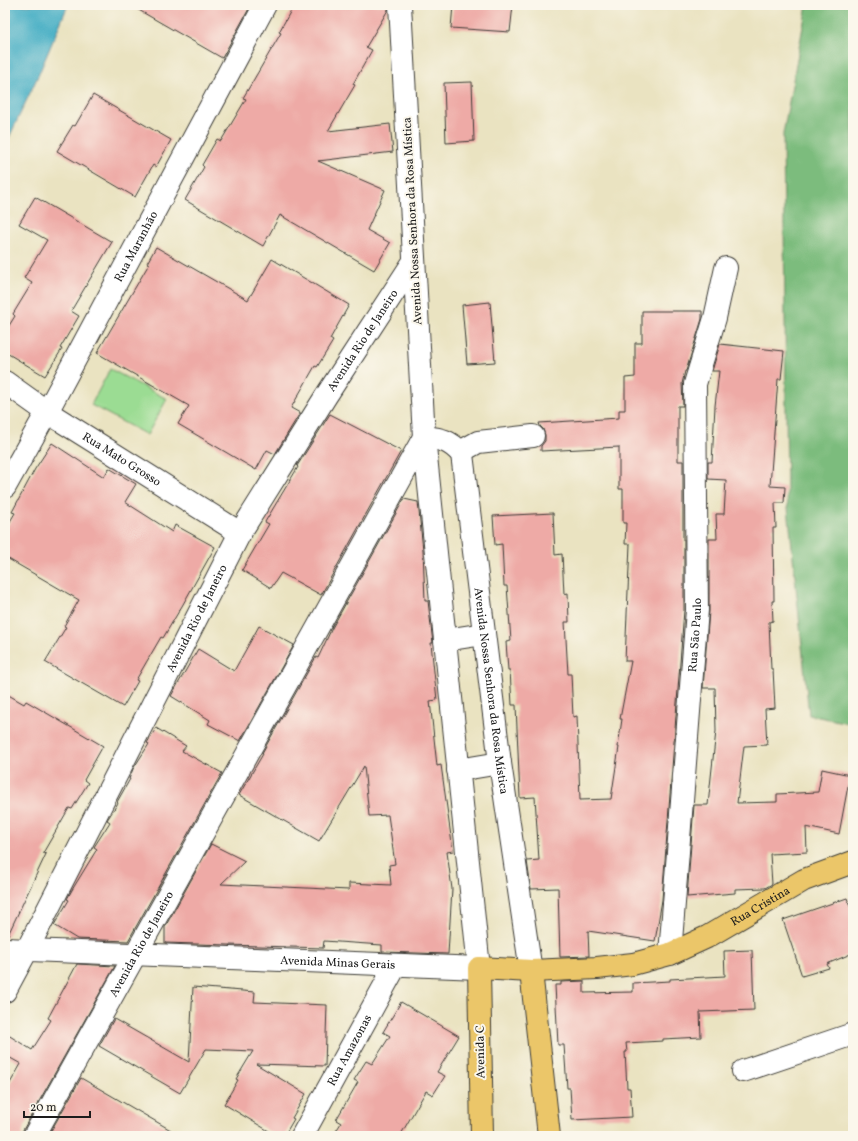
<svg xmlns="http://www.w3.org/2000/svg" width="858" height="1141" viewBox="0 0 858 1141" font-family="Vollkorn,serif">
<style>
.green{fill:#9bdc93;stroke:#5c7c58}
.forest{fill:#7cbc7d;stroke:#4c6c4c}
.water{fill:#46afc5;stroke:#316670}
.building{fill:#eeaaa6}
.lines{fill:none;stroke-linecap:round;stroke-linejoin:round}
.minor-casing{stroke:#3b3a35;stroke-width:24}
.major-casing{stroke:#3b3a35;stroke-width:24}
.minor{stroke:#fff;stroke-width:22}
.major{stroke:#ebc669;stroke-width:22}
.labels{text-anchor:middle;stroke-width:4;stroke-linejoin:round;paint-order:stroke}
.street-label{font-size:12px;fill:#1c1c1c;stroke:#fbf7ec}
</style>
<rect width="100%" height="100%" fill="#fbf7ec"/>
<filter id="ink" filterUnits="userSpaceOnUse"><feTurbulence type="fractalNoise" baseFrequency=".025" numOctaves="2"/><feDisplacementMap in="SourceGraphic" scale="8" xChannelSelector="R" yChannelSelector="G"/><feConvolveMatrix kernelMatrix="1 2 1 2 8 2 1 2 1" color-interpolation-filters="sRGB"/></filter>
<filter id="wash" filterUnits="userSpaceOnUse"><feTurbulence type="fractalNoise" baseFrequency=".012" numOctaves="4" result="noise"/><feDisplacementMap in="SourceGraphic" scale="16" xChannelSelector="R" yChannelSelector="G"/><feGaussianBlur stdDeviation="0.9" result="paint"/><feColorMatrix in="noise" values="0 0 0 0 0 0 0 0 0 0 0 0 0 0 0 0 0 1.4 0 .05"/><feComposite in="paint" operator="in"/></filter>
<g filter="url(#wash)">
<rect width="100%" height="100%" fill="#eae3c1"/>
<path class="green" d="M110 369 167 399 147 435 91 405Z"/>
<path class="forest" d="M807 5H853V724L809 715 787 498 783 134Z"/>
<path class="water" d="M5 5H68L38 76 5 146Z"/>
<g id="blocks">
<path class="building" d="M130 5H251L222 58Z
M294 5H388V10L366 47 372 50 353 84 355 85 328 131 390 124 393 152 318 161 385 190 367 230 390 243 374 270 280 215 263 246 185 200 204 167 202 165 217 139 221 141 246 99 243 98 281 33 279 32Z
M453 5H513L510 32 451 28Z
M472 82 474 141 446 143 444 83Z
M93 95 171 140 156 167 153 165 135 197 57 151 73 125 75 126Z
M35 197 112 242 71 311 79 316 60 348 62 349 45 376 5 352V332L15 316 13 314 32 283 24 278 47 240 19 224Z
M156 247 248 300 272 259 349 305 330 339 333 341 317 367 315 366 291 408 300 413 275 454 267 450 256 470 178 424 189 406 97 353 149 264 147 263Z
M490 302 495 362 467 364 462 305Z
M642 311H702V319L686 371H685L682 384 683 406H678V461H683V540H684V610L662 900 655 941 588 931 589 956 560 957 558 888 531 889 527 861 539 860 535 797 520 798 516 705H512L510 670H508L506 642 511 641 507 586H504L502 544 495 545 493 516 553 513 555 555 562 554 564 594 568 593 569 622H565L568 674H571L573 717 577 716 580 800 611 799 619 747H618L622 719H620L631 661H625L630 544H625L626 523H623V489H619V447L541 451V446L545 441V435L543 429 540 426 539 423 619 418V410H625V378L635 377V343H642Z
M720 344 784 351 781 379H778L770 486 785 487 784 503H775L776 528H773L774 601H772L773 621 769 622 771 669H773L775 708 765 709 767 745 744 746 737 803 777 802V794L818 792 822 769 850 775 839 834 806 827 807 852 770 854 772 884 765 888 735 889V893L687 897 694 805H708L716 731 715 688H703L709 611V539H717L716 514H724L726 480 708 479V462H712L715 406 719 371H712Z
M330 414 401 451 321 595 281 573 271 588 242 570 269 524 265 522 298 467 297 466Z
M52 443 104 477 109 468 136 484 125 502 172 532 175 525 215 547 182 606 163 638 161 637 136 680 138 681 123 707 45 662 66 627 64 626 79 600 5 557V530L15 513 12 512 35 469Z
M404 499 418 502 423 550 425 601H428L433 643H431L437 700 430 701 437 766 441 765 453 851 447 852 452 889 448 954 382 952V945L324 941 323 948 165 943V927L211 844 245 861 221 884 349 890V883L391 885 389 865 395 864 388 815 369 816 364 766 319 841 239 795 263 754 262 753 316 657 318 658 332 628Z
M259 626 294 645 240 741 208 724 210 720 171 696 198 649 234 671Z
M5 693 24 704 26 701 103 746 84 780 88 783 72 809 69 808 43 853 46 854 7 937H5Z
M156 728 186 746 182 751 222 773 128 941 77 939 54 925 69 900 67 899 72 890 97 849 94 847 110 822 107 820 118 803 117 802 130 779H129L133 769 149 744 147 743Z
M847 898 853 914V953L827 964 829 968 802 976 783 920Z
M752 950 754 1010 700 1012 701 1037 663 1039V1041L626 1043 627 1052H625L627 1088H630L632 1117 572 1120 570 1088H567L564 1045H558L555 985H561V982L584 981V993L633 992V983L670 981V979L725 976 724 951Z
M77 964 115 966 23 1130 22 1136H5V1092L21 1064 5 1055V1033L32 1050 51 1020 48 1018Z
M193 987 255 992 254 1002 327 1005 325 1066 256 1064 306 1094 292 1118 294 1119 284 1136H277L224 1104 238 1080 236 1079 253 1051 206 1049 180 1093 99 1046 114 1019 189 1062Z
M401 1002 459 1036 437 1072 445 1076 433 1095 426 1091 400 1136H333L341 1123 336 1120 358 1082 354 1080 366 1061 372 1064 390 1036 383 1032Z
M81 1078 181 1136H48Z"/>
</g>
</g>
<g filter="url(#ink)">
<use href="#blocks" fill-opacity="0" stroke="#3b3a35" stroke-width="1"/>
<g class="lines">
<g class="minor-casing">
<g id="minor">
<path id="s1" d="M5 382 47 412 240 533"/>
<path d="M460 452 478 442 533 436"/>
<path id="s2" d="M5 487 47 412 265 5"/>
<path d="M445 640 484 634"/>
<path d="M458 770 500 763"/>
<path id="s3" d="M5 949 479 968 424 437 400 5"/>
<path id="s4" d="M670 954 697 610 695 384 715 318 726 268"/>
<path id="s5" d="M5 991 27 950 240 533 326 396 414 261"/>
<path d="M743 1071 853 1034"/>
<path id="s6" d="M34 1136 424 437C442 439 449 440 462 454L500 763 531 971"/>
<path id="s7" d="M302 1136 396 965"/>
</g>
</g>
<g class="major-casing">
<g id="major">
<path d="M531 971 549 1136"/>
<path id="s8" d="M482 1136 479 968 531 971 597 968 633 964 670 954 707 937 804 880 853 862"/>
</g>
</g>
<use href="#minor" class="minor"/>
<use href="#major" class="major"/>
</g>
</g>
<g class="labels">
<g class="street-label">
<text transform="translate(412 221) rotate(-93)" y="4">Avenida Nossa Senhora da Rosa Mística</text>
<text dy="4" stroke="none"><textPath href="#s2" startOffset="274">Rua Maranhão</textPath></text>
<text dy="4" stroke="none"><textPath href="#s5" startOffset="743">Avenida Rio de Janeiro</textPath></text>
<text dy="4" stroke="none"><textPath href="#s1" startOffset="140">Rua Mato Grosso</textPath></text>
<text dy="4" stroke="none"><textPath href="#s5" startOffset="419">Avenida Rio de Janeiro</textPath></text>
<text dy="4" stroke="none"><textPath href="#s4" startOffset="320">Rua São Paulo</textPath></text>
<text dy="4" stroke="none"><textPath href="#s6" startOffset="1082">Avenida Nossa Senhora da Rosa Mística</textPath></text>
<text dy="4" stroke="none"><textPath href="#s8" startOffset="463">Rua Cristina</textPath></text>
<text dy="4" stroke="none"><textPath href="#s6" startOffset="220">Avenida Rio de Janeiro</textPath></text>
<text dy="4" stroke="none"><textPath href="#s3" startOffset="333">Avenida Minas Gerais</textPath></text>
<text dy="4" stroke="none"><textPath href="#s7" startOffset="98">Rua Amazonas</textPath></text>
<text transform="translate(480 1052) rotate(-91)" y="4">Avenida C</text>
</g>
</g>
<rect width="858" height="1141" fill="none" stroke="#fbf7ec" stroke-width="20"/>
<path d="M24 1111v6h66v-6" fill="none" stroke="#1c1c1c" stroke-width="2"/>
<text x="30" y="1111" font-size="12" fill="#1c1c1c" stroke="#fbf7ec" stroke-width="3" paint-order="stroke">20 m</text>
</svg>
